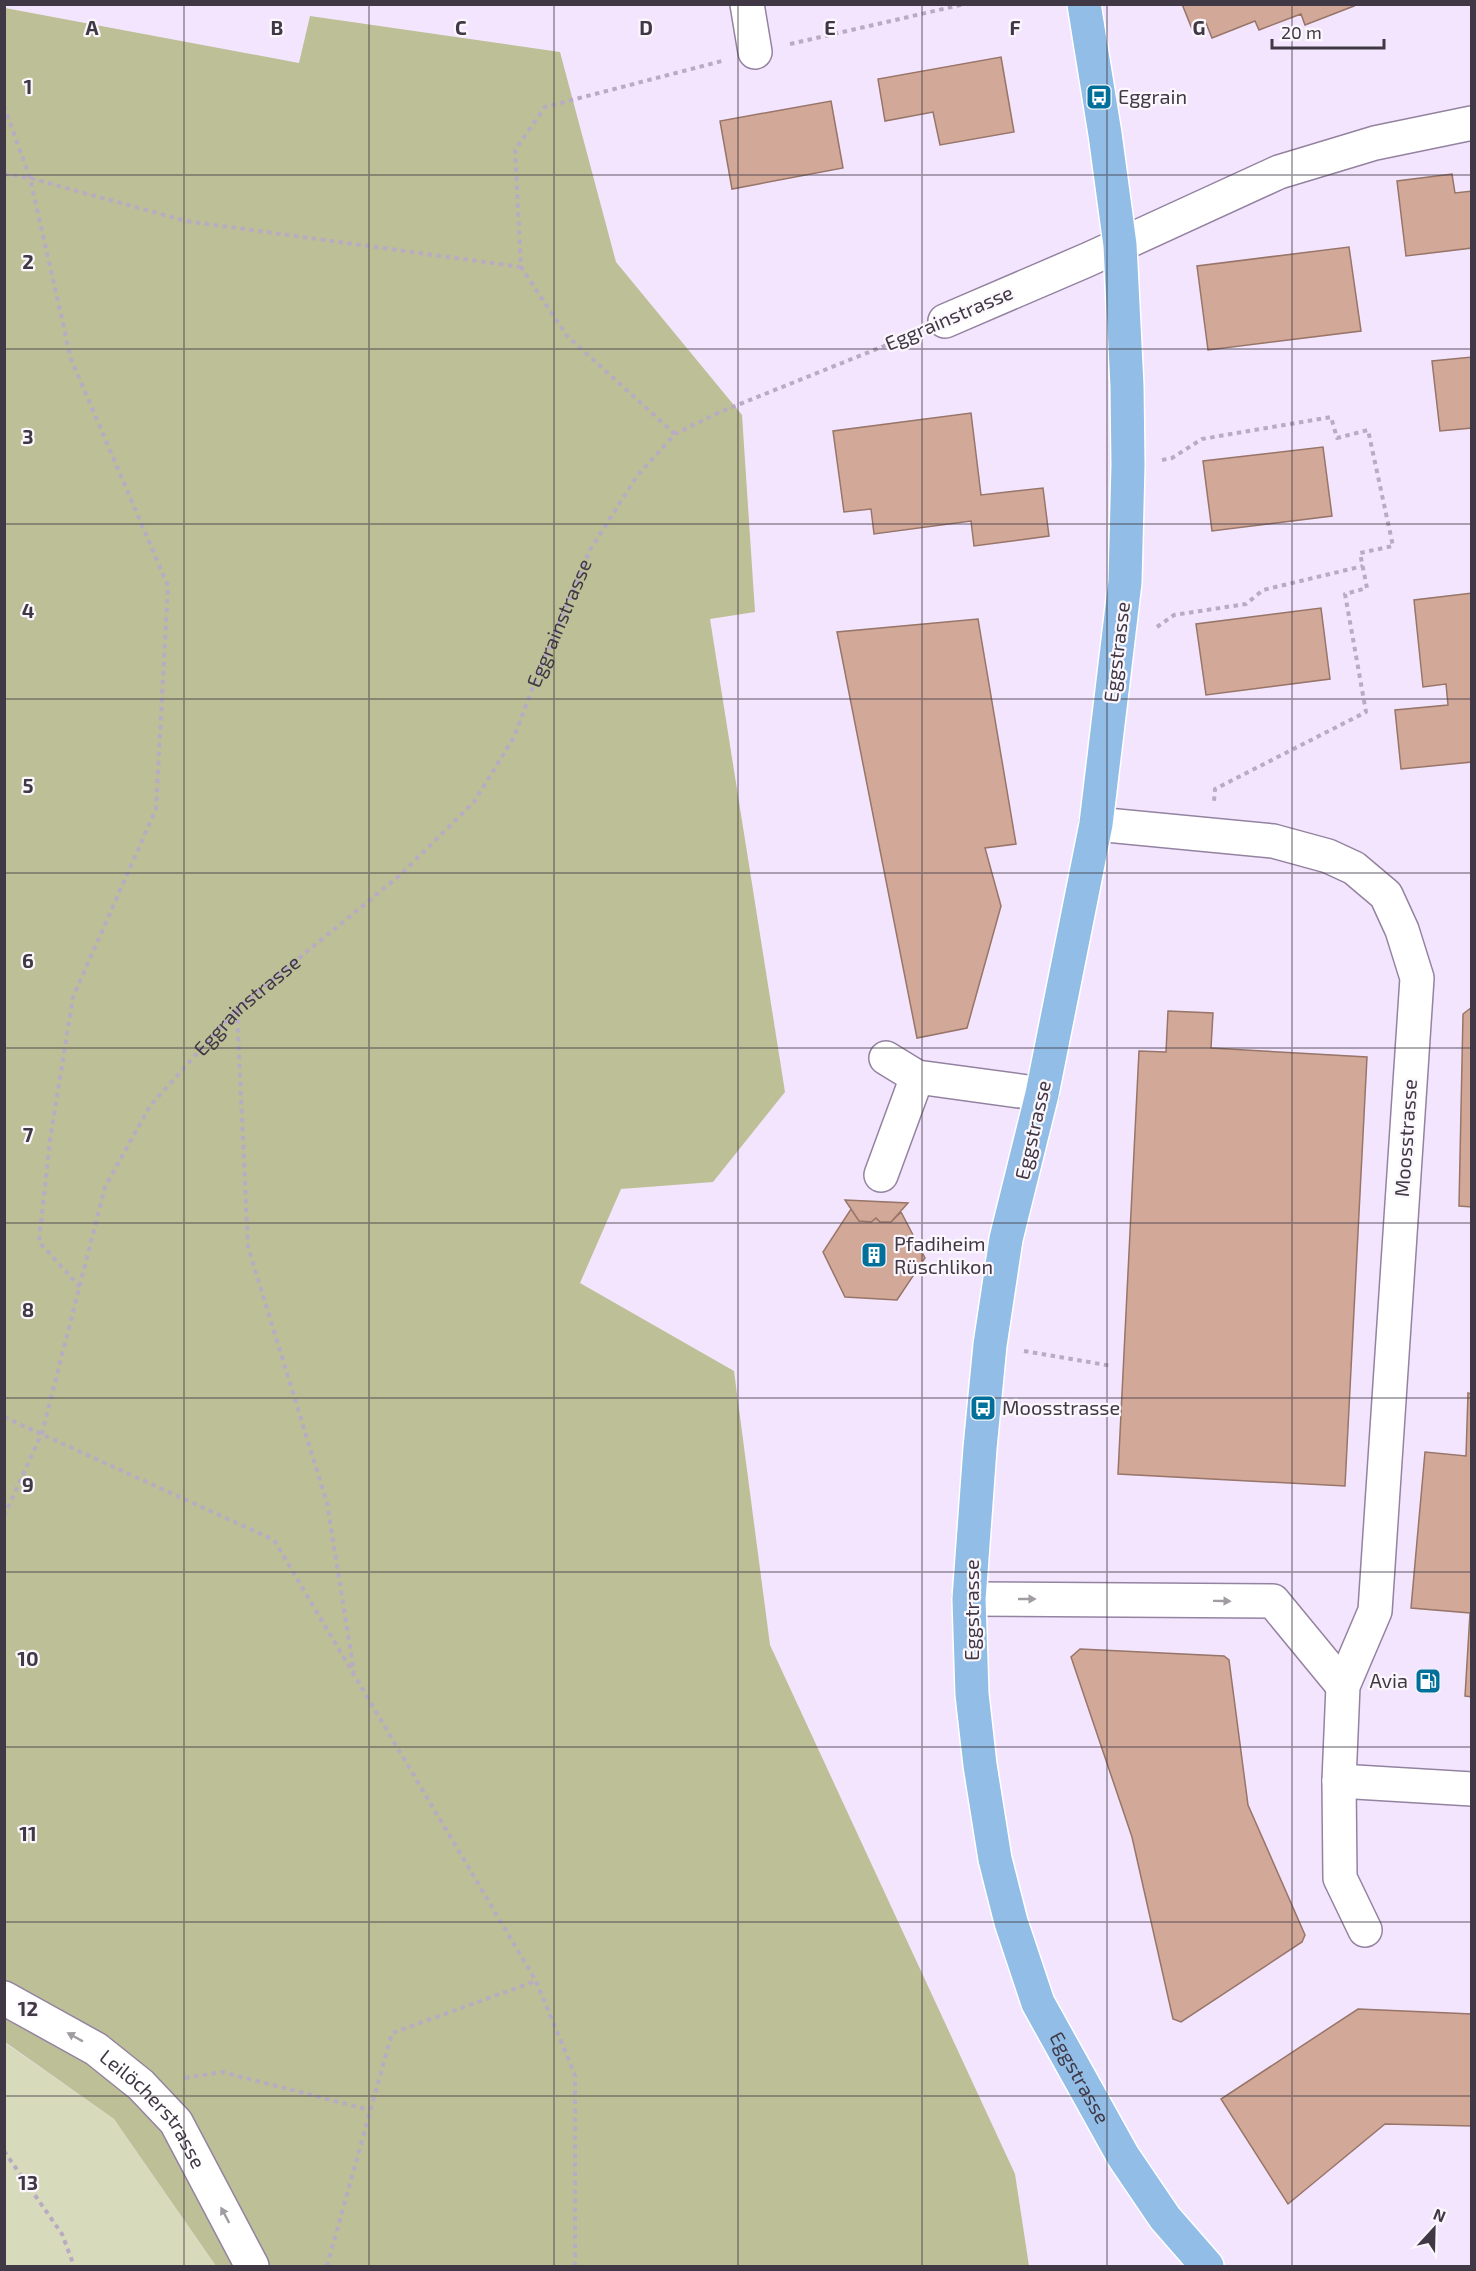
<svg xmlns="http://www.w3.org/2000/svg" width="1476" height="2271" viewBox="0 0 1476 2271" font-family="'Exo 2',sans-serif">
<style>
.green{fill:#d8dabc}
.forest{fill:#bdbf96}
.building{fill:#d2a898;stroke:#977568;stroke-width:1.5}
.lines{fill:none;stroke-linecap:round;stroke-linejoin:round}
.minor-casing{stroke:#9483a0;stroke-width:36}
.major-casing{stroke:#fff;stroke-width:36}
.path{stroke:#b9acc2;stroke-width:4;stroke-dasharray:4.5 4.5;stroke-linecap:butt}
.minor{stroke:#fff;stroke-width:33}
.major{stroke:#91bde6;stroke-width:33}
.oneway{fill:#a09ca2}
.grid{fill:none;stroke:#403845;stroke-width:1.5;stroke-opacity:0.55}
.labels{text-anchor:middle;stroke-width:4.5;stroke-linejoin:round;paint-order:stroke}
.poi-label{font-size:20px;fill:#403845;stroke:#fbf7fd;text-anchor:start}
.street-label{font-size:20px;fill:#403845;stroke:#fbf7fd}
.grid-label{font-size:20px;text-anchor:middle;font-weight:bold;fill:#403845;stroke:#fbf7fd;stroke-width:4.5;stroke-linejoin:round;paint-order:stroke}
</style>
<rect width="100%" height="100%" fill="#f4e5fe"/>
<path class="green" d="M4 2042 114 2119 216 2266H5Z"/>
<path class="forest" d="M5 8 299 63 310 16 560 52 616 262 742 415 755 612 710 619 785 1092 713 1182 621 1189 580 1283 734 1371 770 1645 1015 2174 1029 2266H216L114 2119 5 2042Z"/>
<path class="building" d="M1182 4H1353L1354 6 1305 25 1301 14 1259 30 1255 21 1212 38 1206 23 1192 29Z
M1001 57 1014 132 940 145 933 112 885 121 878 79Z
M831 101 843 168 732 189 720 121Z
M1452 174 1455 193 1472 191V248L1406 256 1397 181Z
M1349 247 1361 331 1208 350 1197 266Z
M1472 357V428L1440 431 1432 361Z
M971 413 981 495 1043 488 1049 536 974 546 971 521 874 534 871 509 844 512 833 431Z
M1323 447 1332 516 1212 531 1203 461Z
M1472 593V762L1401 769 1395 710 1448 705 1446 684 1423 687 1414 600Z
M1321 608 1330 679 1206 695 1196 624Z
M978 619 1016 844 985 848 1001 906 967 1028 917 1038 837 632Z
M1472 1007V1207L1459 1206 1463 1014Z
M1168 1011 1213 1013 1211 1048 1367 1057 1345 1486 1118 1474 1139 1051 1166 1052Z
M845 1200 908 1203 891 1222H880L876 1218 871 1222 859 1221Z
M851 1209 859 1221 871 1222 876 1218 880 1222H891L901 1212 925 1258 897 1300 845 1297 823 1252Z
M1468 1393 1472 1394V1697L1465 1696 1470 1613 1411 1608 1425 1452 1466 1456Z
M1080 1649 1224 1656 1229 1660 1248 1805 1305 1935 1302 1942 1181 2022 1173 2019 1132 1837 1071 1657Z
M1358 2009 1472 2014V2126L1385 2124 1288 2204 1221 2099Z"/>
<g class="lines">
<g class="minor-casing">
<g id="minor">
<path d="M747 4 755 52"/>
<path d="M945 321 1087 260 1279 172 1375 143 1472 123"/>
<path d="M1096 824 1273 841 1328 856 1354 868 1386 895 1402 930 1417 978 1375 1611 1343 1686 1339 1781 1340 1878 1365 1930"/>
<path d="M886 1058 917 1077 1042 1094"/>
<path d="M881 1175 917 1077"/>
<path d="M969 1599 1273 1601 1343 1686"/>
<path d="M1339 1781 1472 1789"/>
<path id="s2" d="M4 1998 96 2049 141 2085 176 2122 252 2266"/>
</g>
</g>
<g class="major-casing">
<g id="major">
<path id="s3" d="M1084 4 1105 134 1120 245 1127 386 1128 465 1125 582 1096 824 1042 1094 1006 1239 990 1345 980 1448 969 1599 972 1694 980 1765 995 1859 1011 1922 1038 2003 1123 2156 1165 2218 1207 2266"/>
</g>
</g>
<g class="path">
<path d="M790 44 965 4"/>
<path d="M4 106 30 178 71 359 168 586 156 809 73 997 50 1140 39 1242 80 1287"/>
<path d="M4 174 30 178 186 221 521 267"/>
<path d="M675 434 567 336 521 267 515 150 545 107 722 61"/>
<path d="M1162 460 1172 458 1202 439 1331 417 1337 438 1368 430 1393 546 1360 553 1367 588 1345 594 1366 712 1215 789 1214 801"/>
<path d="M1157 627 1174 615 1246 604 1263 590 1363 566"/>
<path d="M237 1010 248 1247 327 1503 354 1672"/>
<path d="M1024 1351 1112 1366"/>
<path d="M4 1417 274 1540 536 1981 575 2075V2266"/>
<path id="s1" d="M4 1516 42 1433 105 1187 150 1106 237 1009 399 876 474 802 514 737 537 676 590 550 637 476 675 434 720 412 914 334"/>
<path d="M185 2078 222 2072 370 2110"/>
<path d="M4 2151 62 2234 74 2266"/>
<path d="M327 2266 392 2033 536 1981"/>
</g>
<use href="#minor" class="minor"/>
<use href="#major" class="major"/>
</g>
<defs><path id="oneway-solid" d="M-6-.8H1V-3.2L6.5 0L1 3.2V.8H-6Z" transform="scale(1.5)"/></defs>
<g class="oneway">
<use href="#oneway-solid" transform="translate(1027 1599)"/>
<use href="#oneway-solid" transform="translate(1222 1601) rotate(1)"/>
<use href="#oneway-solid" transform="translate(75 2037) rotate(-151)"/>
<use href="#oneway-solid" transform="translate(225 2215) rotate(-118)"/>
</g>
<path class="grid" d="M184 4V2266M369 4V2266M554 4V2266M738 4V2266M922 4V2266M1107 4V2266M1292 4V2266M4 175H1472M4 349H1472M4 524H1472M4 699H1472M4 873H1472M4 1048H1472M4 1223H1472M4 1398H1472M4 1572H1472M4 1747H1472M4 1922H1472M4 2096H1472"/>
<defs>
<g id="bus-square" transform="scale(1.35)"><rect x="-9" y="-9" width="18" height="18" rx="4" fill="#00709b" stroke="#fbf7fd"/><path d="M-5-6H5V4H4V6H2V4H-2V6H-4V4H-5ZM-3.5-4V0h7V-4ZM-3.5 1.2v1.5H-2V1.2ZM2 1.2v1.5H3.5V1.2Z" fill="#fff"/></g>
<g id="building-square" transform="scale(1.35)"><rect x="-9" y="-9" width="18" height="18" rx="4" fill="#00709b" stroke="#fbf7fd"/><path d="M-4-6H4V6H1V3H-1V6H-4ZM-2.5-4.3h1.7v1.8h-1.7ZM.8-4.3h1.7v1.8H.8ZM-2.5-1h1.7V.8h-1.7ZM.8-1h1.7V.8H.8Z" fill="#fff"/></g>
<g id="fuel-square" transform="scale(1.35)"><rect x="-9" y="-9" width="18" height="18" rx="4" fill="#00709b" stroke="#fbf7fd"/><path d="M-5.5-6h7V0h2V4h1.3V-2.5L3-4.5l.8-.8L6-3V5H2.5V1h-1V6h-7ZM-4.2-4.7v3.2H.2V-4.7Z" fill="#fff"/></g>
</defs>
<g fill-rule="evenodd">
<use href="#bus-square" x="1099" y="97"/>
<use href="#building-square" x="874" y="1255"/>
<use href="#bus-square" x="983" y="1408"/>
<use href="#fuel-square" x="1428" y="1681"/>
</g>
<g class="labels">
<g class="poi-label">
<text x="1118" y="104">Eggrain</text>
<text x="894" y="1251">Pfadiheim<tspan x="894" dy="23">Rüschlikon</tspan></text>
<text x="1002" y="1415">Moosstrasse</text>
<text x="1408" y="1688" text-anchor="end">Avia</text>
</g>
<g class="street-label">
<text transform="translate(949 318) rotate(-23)" y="7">Eggrainstrasse</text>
<text dy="7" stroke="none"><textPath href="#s1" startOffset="1082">Eggrainstrasse</textPath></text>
<text transform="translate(1117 652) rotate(-83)" y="7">Eggstrasse</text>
<text dy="7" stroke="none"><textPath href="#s1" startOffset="578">Eggrainstrasse</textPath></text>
<text transform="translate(1033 1130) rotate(-77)" y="7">Eggstrasse</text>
<text transform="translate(1406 1138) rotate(-86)" y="7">Moosstrasse</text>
<text transform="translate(972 1610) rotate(-90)" y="7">Eggstrasse</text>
<text dy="7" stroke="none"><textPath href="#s3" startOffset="2109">Eggstrasse</textPath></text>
<text dy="7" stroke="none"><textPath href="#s2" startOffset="189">Leilöcherstrasse</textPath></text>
</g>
</g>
<g class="grid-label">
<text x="92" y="35">A</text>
<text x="277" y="35">B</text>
<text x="461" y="35">C</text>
<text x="646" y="35">D</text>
<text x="830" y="35">E</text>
<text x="1015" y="35">F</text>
<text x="1199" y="35">G</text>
<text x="28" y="94">1</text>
<text x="28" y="269">2</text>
<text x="28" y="444">3</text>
<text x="28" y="618">4</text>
<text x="28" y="793">5</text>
<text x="28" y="968">6</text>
<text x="28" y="1142">7</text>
<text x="28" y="1317">8</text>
<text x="28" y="1492">9</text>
<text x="28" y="1666">10</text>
<text x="28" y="1841">11</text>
<text x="28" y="2016">12</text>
<text x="28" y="2190">13</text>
</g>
<rect width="1476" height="2271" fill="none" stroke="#403845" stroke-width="12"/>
<g transform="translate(1434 2229) rotate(22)" stroke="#fbf7fd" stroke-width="4.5" paint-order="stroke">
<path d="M0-4.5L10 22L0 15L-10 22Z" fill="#403845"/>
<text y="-9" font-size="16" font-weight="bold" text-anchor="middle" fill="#403845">N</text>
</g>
<path d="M1272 39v9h112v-9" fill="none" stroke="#403845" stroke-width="3"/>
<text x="1281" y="39" font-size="18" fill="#403845" stroke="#fbf7fd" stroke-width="4.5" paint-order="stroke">20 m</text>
</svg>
